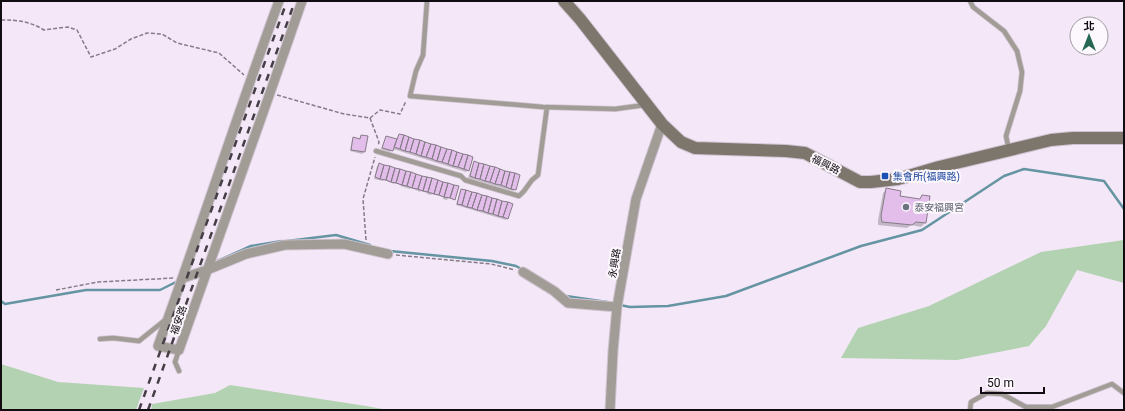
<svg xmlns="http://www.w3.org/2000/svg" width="1125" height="411" viewBox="0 0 1125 411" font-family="Roboto,'Noto Sans TC',sans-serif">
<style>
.green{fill:#b3d2b2}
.shadow{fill:#0003}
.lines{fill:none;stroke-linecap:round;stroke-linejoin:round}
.stream{stroke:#6594a2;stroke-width:2.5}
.building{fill:#e3beeb;stroke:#877c89}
.lane-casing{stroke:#d0c4d2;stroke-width:6}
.street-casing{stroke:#d0c4d2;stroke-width:11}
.secondary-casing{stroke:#d0c4d2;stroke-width:14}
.path{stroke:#857c87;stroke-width:1.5;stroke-dasharray:4 2;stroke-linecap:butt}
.lane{stroke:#a19d96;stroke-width:4.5}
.street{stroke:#a19d96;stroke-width:9}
.secondary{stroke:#7d766d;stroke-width:12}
.rail{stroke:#443e45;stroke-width:2.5;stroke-dasharray:7 7;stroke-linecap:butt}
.transit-dot{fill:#1a4fb4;stroke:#fdf8fe;stroke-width:1.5}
.worship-dot{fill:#6b7280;stroke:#fdf8fe;stroke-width:1.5}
.labels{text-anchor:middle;stroke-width:4;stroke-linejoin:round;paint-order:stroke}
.street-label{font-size:10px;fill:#100c11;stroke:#fdf8fe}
.transit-label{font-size:10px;fill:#164399;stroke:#fdf8fe;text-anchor:start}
.worship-label{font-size:10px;fill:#5b616d;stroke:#fdf8fe;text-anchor:start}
</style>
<rect width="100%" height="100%" fill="#f4e7f7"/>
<path class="green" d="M1124 240V283L1077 270 1046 326 1029 346 957 360 841 358 858 328 929 306 1041 252Z
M1 364 58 382 144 388 136 410H1Z
M230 385 366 406 388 410H151L152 404 215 393Z"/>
<path class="shadow" d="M399 135 468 170 466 172 393 149 390 152 381 149 386 137 396 140Z
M361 136 364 152 362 154 350 151 352 140 354 138 359 139Z
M474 162 515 189 513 191 468 178 473 164Z
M379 165 454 199 448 198 447 200 443 199V197L432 194 431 195 427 194V193L421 191 420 192 411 188 410 189 400 186 401 185 395 183 394 184 384 180 383 181 374 179 377 166Z
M887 189 899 196 919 200 922 196 925 223 921 227 911 225 907 228 878 225V220L883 193Z
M462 190 507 218 506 220 456 205 460 192Z"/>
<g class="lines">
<path class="stream" d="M287 241 336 235 370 245
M390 251 492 261 516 266 523 270
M213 263 251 246 282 241
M566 296 607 302
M1 301 5 304 86 290H160L178 281
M620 305 630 307 668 306 726 296 861 246 922 230 1004 176 1024 169 1104 181 1124 209"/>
</g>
<path class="building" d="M399 134 404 135 400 149 394 147Z
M361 135 368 136 365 152 351 150 353 137 360 139Z
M404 135 409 137 405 151 400 149Z
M386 136 397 139 393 151 382 148Z
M409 137 414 139 410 152 405 151Z
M414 139 420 140 416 154 410 152Z
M420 140 425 142 421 156 416 154Z
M425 142 431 144 426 157 421 156Z
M431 144 436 145 432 159 426 157Z
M436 145 441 147 437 161 432 159Z
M441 147 447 149 442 162 437 161Z
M447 149 452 150 448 164 442 162Z
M452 150 457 152 453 166 448 164Z
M457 152 463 154 458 167 453 166Z
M463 154 468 155 464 169 458 167Z
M468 155 473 157 469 171 464 169Z
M474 161 479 163 475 178 470 176Z
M379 163 384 165 380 179 375 177Z
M479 163 484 164 480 179 475 178Z
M484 164 490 166 485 181 480 179Z
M384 165 390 166 386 180 380 179Z
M390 166 395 168 391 182 386 180Z
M490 166 495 167 490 182 485 181Z
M495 167 500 169 495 184 490 182Z
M395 168 400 169 396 183 391 182Z
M400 169 406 171 402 185 396 183Z
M500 169 505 171 501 185 495 184Z
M406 171 411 172 407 186 402 185Z
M505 171 510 172 506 187 501 185Z
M411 172 416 174 412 188 407 186Z
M510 172 515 173 511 189 506 187Z
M515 173 520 175 516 190 511 189Z
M416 174 422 176 418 189 412 188Z
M422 176 427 177 423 191 418 189Z
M427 177 432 178 428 192 423 191Z
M432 178 438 180 434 194 428 192Z
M438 180 443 182 439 195 434 194Z
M443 182 448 183 444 197 439 195Z
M448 183 454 185 450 198 444 197Z
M454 185 459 186 455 200 450 198Z
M886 188 901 191 900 196 920 199 922 195 930 196 926 223 916 222 912 225 882 222 881 216Z
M461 189 466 190 462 205 457 204Z
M466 190 472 192 467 207 462 205Z
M472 192 477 193 472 208 467 207Z
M477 193 482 195 477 210 472 208Z
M482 195 487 196 483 211 477 210Z
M487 196 492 198 488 213 483 211Z
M492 198 497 199 493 214 488 213Z
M497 199 502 201 498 216 493 214Z
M502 201 508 202 503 217 498 216Z
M508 202 513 204 508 219 503 217Z"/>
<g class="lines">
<g class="lane-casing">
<path id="lane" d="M427 1 423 55 416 71 410 96 543 107 615 109 645 105
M970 1 973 7 1004 31 1017 51 1022 72 1020 91 1006 136 1009 150
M376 151 461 176 465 180 519 196 524 191 532 180 538 175 547 107
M100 339 113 338 139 341 165 320
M179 350 175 362 179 371
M970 410 971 402 987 393 1002 394 1026 407H1052L1112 384 1124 393"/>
</g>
<g class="street-casing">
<path id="street" d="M279 1C237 115 200 231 158 346L179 350 270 93 302 1
M523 272 554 291 568 303 617 307
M183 278 207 270 246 254 285 245 344 244 388 254
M610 410 613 351 617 307 636 199 662 124"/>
</g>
<g class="secondary-casing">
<path id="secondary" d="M564 1 580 19 662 124 681 142 695 148 786 151 805 153 860 182H871L898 179 939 167 1051 140 1073 138H1124"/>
</g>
<path class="path" d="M1 20C18 20 29 21 44 30L68 27 77 30 91 57 115 49 131 39 147 33 162 34 177 43 219 53 244 75
M277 95 344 114 370 118 380 110 400 114 406 101
M370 118 379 142 378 146
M366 240 363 199 375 157
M396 255 491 264 515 270
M56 290 98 282 174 278"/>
<use href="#lane" class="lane"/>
<use href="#street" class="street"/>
<use href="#secondary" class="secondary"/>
<path class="rail" d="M139 410 287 1
M148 410 295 1"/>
</g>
<rect class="transit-dot" x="881" y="172" width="8" height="8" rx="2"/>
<circle class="worship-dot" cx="906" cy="207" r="4"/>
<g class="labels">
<g class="street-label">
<text transform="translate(826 164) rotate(27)" y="4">福興路</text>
<text transform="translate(614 263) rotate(-81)" y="4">永興路</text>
<text transform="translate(178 320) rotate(-71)" y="4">福安路</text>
</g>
<g class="transit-label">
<text x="893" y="180">集會所(福興路)</text>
</g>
<g class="worship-label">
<text x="914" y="211">泰安福興宮</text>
</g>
</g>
<rect width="1125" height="411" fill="none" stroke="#100c11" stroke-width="4"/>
<g transform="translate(1089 36)"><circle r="19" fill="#fdf8fe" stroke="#9e9a9f"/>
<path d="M0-3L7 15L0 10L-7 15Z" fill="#276653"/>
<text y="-6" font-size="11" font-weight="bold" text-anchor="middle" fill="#100c11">北</text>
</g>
<path d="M981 387v6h63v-6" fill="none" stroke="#100c11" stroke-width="2"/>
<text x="987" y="387" font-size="12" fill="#100c11" stroke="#fdf8fe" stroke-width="3" paint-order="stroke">50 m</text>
</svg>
